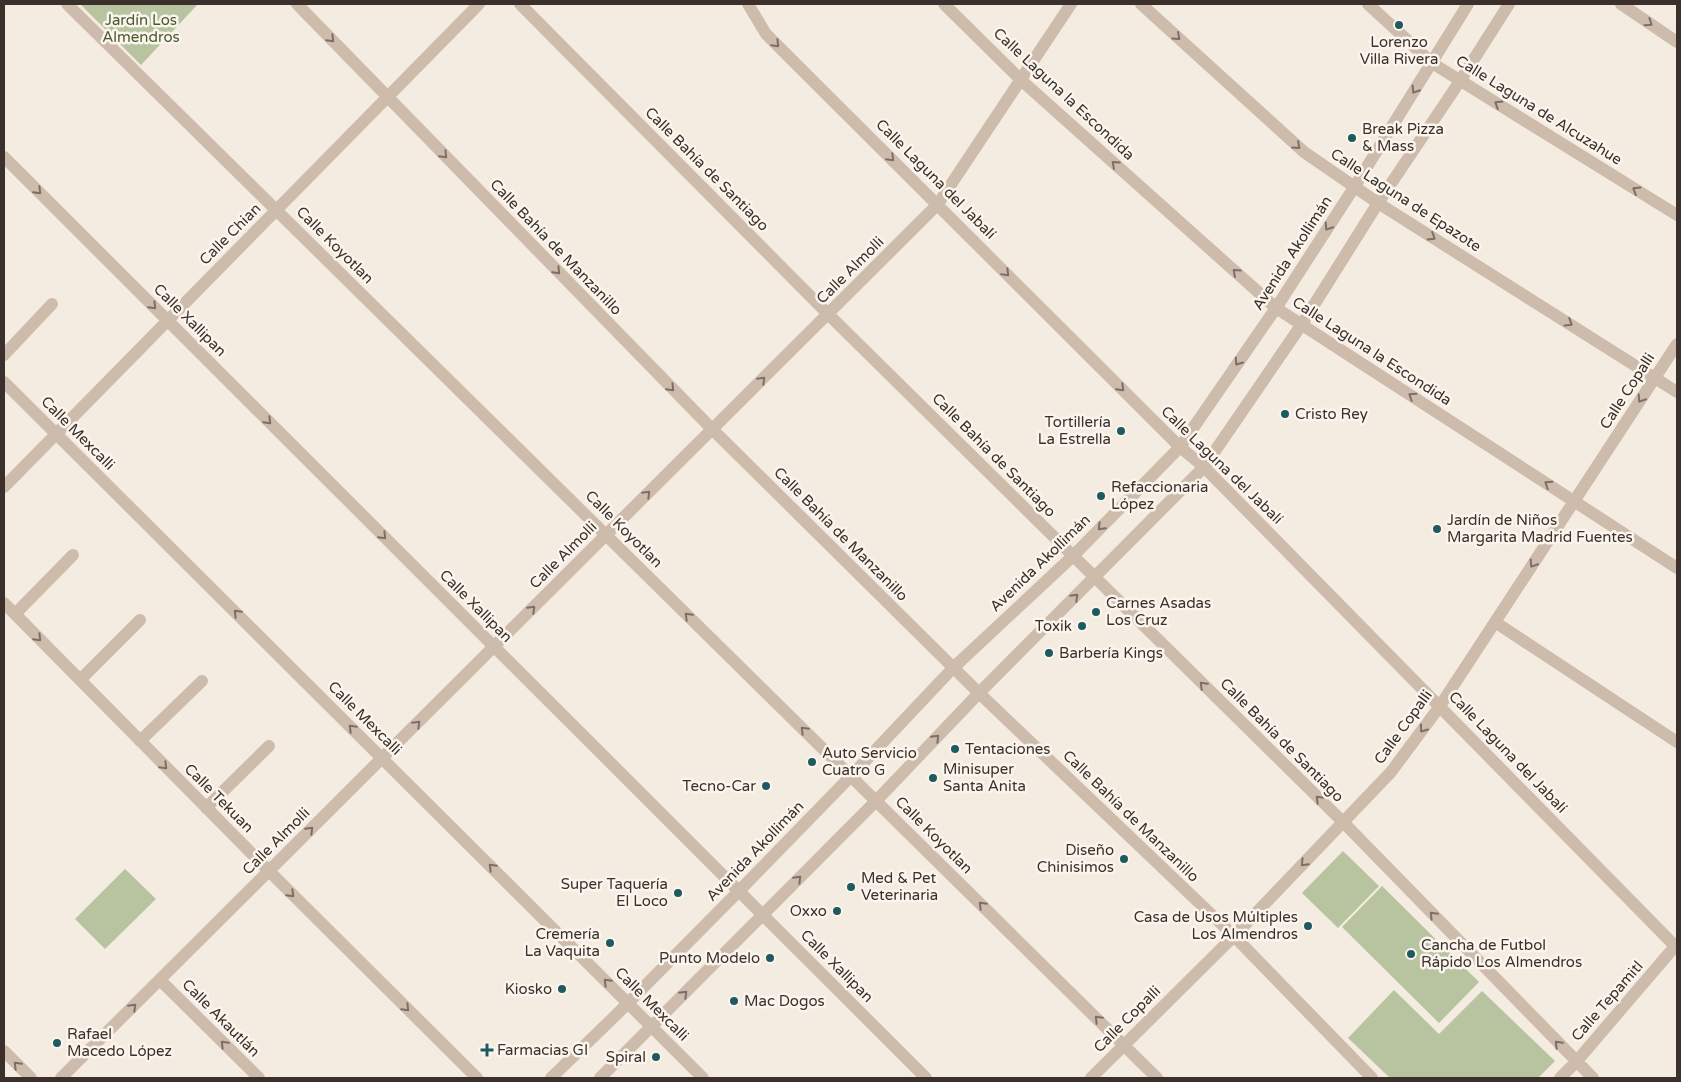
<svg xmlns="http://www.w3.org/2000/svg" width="1681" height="1082" viewBox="0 0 1681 1082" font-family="'Varela Round',sans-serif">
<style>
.green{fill:#b8c4a0}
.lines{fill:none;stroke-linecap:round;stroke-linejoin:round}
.minor{stroke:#cdbbac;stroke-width:12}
.tertiary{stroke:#cdbbac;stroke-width:12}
.oneway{stroke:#7d6f65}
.poi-dot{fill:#1f5a5e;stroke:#fbf5ee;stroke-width:2}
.labels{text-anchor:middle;stroke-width:5;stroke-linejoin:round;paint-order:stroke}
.park-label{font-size:15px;fill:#4a5a2e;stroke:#fbf5ee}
.poi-label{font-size:15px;fill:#3b302b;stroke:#fbf5ee;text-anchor:start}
.street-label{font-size:15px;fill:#3b302b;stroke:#fbf5ee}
</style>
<rect width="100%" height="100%" fill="#f4ebe1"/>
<path class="green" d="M80 4H198L141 65Z
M1343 851 1379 886 1338 928 1302 893Z
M125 869 156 899 105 949 75 919Z
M1382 886 1479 982 1439 1023 1342 927Z
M1394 990 1439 1034 1482 991 1555 1061 1538 1078H1390L1348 1038Z"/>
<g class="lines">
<path class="minor" d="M67 4 1157 1078
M297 4 712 429 979 693 1234 936 1372 1078
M520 4 828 314 1344 823 1593 1078
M748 4 766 34 1180 447 1204 467 1677 948
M944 4 1021 80 1276 308 1677 568
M1141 4 1304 152 1378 203 1677 392
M1368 4 1432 63 1677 215
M1621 4 1677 42
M4 157 926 1078
M4 355 52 304
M4 382 703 1078
M4 487 479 4
M4 603 269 871 477 1078
M15 614 73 555
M1495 622 1677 742
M80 680 140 620
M140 741 202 681
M206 808 269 746
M160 980 259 1078
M4 1051 31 1078
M61 1078 938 204 1071 4
M1091 1078 1234 936 1391 772 1440 706 1677 344
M1560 1078 1576 1062 1677 944"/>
<path class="tertiary" d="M551 1078 616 1015 739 891 851 776 953 668 1073 556 1180 447 1276 308 1355 186 1468 4
M600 1078 876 801 979 693 1204 467 1302 324 1378 203 1460 81 1509 4"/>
</g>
<defs><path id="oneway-chevron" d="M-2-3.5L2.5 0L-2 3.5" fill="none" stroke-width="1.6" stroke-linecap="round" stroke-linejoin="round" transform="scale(1.25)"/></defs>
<g class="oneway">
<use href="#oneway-chevron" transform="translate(1649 23) rotate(34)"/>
<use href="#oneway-chevron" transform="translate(1177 37) rotate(42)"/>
<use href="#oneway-chevron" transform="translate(331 39) rotate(46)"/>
<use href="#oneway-chevron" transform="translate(776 44) rotate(45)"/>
<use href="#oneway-chevron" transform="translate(1415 90) rotate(122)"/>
<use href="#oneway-chevron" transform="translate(1498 104) rotate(-148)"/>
<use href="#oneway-chevron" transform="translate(1297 146) rotate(42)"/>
<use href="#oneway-chevron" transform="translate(444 155) rotate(46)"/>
<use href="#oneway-chevron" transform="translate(891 158) rotate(45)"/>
<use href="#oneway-chevron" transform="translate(1115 164) rotate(-138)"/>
<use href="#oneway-chevron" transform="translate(1636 190) rotate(-148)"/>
<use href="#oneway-chevron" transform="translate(38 191) rotate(45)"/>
<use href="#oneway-chevron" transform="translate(1328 227) rotate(123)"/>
<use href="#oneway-chevron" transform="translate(1432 237) rotate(32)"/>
<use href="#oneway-chevron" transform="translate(557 271) rotate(46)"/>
<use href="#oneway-chevron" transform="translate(1236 272) rotate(-138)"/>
<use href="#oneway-chevron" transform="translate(1006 273) rotate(45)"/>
<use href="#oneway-chevron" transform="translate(153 306) rotate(45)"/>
<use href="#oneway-chevron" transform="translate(1569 323) rotate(32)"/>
<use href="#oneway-chevron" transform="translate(1238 362) rotate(125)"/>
<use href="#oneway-chevron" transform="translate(762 380) rotate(-45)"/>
<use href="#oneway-chevron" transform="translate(671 388) rotate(46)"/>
<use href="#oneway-chevron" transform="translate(1121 388) rotate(45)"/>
<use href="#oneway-chevron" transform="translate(1412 396) rotate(-147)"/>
<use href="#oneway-chevron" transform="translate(1641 399) rotate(123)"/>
<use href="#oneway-chevron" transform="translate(268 421) rotate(45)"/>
<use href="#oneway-chevron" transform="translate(1548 484) rotate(-147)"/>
<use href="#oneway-chevron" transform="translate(647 494) rotate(-45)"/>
<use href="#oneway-chevron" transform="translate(1101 527) rotate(134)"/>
<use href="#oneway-chevron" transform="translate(383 536) rotate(45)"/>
<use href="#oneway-chevron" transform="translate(1533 564) rotate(123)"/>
<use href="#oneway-chevron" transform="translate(1075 597) rotate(-45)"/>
<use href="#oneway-chevron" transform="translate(532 609) rotate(-45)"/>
<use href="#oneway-chevron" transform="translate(237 613) rotate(-135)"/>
<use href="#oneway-chevron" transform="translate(688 616) rotate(-135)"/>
<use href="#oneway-chevron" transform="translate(38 638) rotate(45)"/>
<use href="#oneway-chevron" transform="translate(1203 685) rotate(-135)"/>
<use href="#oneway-chevron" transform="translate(417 724) rotate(-45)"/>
<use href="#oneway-chevron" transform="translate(352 728) rotate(-135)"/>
<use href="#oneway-chevron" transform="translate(1423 729) rotate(126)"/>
<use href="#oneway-chevron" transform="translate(804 730) rotate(-135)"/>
<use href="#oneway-chevron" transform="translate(936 738) rotate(-46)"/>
<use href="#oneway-chevron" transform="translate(164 766) rotate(45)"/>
<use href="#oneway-chevron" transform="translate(1319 799) rotate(-135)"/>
<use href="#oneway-chevron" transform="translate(310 830) rotate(-45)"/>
<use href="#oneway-chevron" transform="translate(1304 863) rotate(134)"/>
<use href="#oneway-chevron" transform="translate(492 867) rotate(-135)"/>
<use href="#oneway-chevron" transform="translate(798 879) rotate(-45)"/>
<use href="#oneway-chevron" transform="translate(291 894) rotate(45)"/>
<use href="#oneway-chevron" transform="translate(982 905) rotate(-135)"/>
<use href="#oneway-chevron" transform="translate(1433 915) rotate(-134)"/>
<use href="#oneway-chevron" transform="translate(607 982) rotate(-135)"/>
<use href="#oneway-chevron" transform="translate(684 994) rotate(-45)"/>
<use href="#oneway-chevron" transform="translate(133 1007) rotate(-45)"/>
<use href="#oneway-chevron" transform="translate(406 1008) rotate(45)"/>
<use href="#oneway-chevron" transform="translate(1098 1019) rotate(-135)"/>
<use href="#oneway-chevron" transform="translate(224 1044) rotate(-135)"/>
<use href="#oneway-chevron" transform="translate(1558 1044) rotate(-134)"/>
<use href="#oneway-chevron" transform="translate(17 1065) rotate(-135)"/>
</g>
<g class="poi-dot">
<circle cx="1399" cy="25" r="5"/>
<circle cx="1352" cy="138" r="5"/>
<circle cx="1285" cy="414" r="5"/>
<circle cx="1121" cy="431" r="5"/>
<circle cx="1101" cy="496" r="5"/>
<circle cx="1437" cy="529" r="5"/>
<circle cx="1096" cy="612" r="5"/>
<circle cx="1082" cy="626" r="5"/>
<circle cx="1049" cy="653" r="5"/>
<circle cx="955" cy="749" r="5"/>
<circle cx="812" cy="762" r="5"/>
<circle cx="933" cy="778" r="5"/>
<circle cx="766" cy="786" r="5"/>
<circle cx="1124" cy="859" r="5"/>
<circle cx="851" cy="887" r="5"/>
<circle cx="678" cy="893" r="5"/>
<circle cx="837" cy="911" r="5"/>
<circle cx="1308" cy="926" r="5"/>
<circle cx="610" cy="943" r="5"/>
<circle cx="1411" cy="954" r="5"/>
<circle cx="770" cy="958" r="5"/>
<circle cx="562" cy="989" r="5"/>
<circle cx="734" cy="1001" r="5"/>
<circle cx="57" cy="1043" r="5"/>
<path d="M484.5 1042.5h5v5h5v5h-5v5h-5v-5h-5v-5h5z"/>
<circle cx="656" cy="1057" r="5"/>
</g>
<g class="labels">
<g class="park-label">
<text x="141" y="25">Jardín Los<tspan x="141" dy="17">Almendros</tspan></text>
</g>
<g class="poi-label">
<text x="1399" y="47" text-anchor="middle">Lorenzo<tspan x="1399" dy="17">Villa Rivera</tspan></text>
<text x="1362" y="134">Break Pizza<tspan x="1362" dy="17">&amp; Mass</tspan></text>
<text x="1295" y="419">Cristo Rey</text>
<text x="1111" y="427" text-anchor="end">Tortillería<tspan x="1111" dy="17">La Estrella</tspan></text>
<text x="1111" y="492">Refaccionaria<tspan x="1111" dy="17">López</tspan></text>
<text x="1447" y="525">Jardín de Niños<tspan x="1447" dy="17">Margarita Madrid Fuentes</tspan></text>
<text x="1106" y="608">Carnes Asadas<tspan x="1106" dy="17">Los Cruz</tspan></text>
<text x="1072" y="631" text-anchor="end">Toxik</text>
<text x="1059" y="658">Barbería Kings</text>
<text x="965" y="754">Tentaciones</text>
<text x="822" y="758">Auto Servicio<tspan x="822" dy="17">Cuatro G</tspan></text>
<text x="943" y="774">Minisuper<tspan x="943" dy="17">Santa Anita</tspan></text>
<text x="756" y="791" text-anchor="end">Tecno-Car</text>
<text x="1114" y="855" text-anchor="end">Diseño<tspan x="1114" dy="17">Chinisimos</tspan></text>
<text x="861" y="883">Med &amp; Pet<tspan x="861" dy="17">Veterinaria</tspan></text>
<text x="668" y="889" text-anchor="end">Super Taquería<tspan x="668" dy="17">El Loco</tspan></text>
<text x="827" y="916" text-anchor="end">Oxxo</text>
<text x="1298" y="922" text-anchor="end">Casa de Usos Múltiples<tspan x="1298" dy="17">Los Almendros</tspan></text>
<text x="600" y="939" text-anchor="end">Cremería<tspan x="600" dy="17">La Vaquita</tspan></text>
<text x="1421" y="950">Cancha de Futbol<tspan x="1421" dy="17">Rápido Los Almendros</tspan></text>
<text x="760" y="963" text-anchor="end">Punto Modelo</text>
<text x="552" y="994" text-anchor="end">Kiosko</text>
<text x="744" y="1006">Mac Dogos</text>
<text x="67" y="1039">Rafael<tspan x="67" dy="17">Macedo López</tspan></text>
<text x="497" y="1055">Farmacias GI</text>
<text x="646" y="1062" text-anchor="end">Spiral</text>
</g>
<g class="street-label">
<text transform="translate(1064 94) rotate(43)" y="5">Calle Laguna la Escondida</text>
<text transform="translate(1539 110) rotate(32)" y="5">Calle Laguna de Alcuzahue</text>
<text transform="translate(707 169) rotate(45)" y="5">Calle Bahía de Santiago</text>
<text transform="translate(936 179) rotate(45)" y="5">Calle Laguna del Jabalí</text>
<text transform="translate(1406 200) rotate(33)" y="5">Calle Laguna de Epazote</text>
<text transform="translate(230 234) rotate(-45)" y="5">Calle Chian</text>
<text transform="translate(335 245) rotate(45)" y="5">Calle Koyotlan</text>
<text transform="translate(556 247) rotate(46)" y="5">Calle Bahía de Manzanillo</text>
<text transform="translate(1292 253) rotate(-57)" y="5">Avenida Akollimán</text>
<text transform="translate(850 270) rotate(-45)" y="5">Calle Almolli</text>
<text transform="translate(190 320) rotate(45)" y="5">Calle Xallipan</text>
<text transform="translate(1372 351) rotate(33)" y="5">Calle Laguna la Escondida</text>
<text transform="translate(1627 391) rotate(-57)" y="5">Calle Copalli</text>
<text transform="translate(78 433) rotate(45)" y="5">Calle Mexcalli</text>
<text transform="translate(994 455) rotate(45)" y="5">Calle Bahía de Santiago</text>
<text transform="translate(1222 465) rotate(44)" y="5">Calle Laguna del Jabalí</text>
<text transform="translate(624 529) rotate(45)" y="5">Calle Koyotlan</text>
<text transform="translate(841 534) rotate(45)" y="5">Calle Bahía de Manzanillo</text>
<text transform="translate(563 555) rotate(-45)" y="5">Calle Almolli</text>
<text transform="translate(1040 563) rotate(-44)" y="5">Avenida Akollimán</text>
<text transform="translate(476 606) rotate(45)" y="5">Calle Xallipan</text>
<text transform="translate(365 718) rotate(45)" y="5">Calle Mexcalli</text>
<text transform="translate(1403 727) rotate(-54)" y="5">Calle Copalli</text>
<text transform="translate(1282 740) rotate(45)" y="5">Calle Bahía de Santiago</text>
<text transform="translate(1508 752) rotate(46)" y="5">Calle Laguna del Jabalí</text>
<text transform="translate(219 798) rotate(45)" y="5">Calle Tekuan</text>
<text transform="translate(1131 816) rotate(44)" y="5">Calle Bahía de Manzanillo</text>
<text transform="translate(934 835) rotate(45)" y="5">Calle Koyotlan</text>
<text transform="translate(276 841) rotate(-45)" y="5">Calle Almolli</text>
<text transform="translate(755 851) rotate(-46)" y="5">Avenida Akollimán</text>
<text transform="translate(837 966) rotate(45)" y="5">Calle Xallipan</text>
<text transform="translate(1607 1001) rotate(-49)" y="5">Calle Tepamitl</text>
<text transform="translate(652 1004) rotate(45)" y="5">Calle Mexcalli</text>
<text transform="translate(221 1018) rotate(45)" y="5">Calle Akautlán</text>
<text transform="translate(1127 1019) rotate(-45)" y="5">Calle Copalli</text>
</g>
</g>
<rect width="1681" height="1082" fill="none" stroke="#3b302b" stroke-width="10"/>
</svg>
